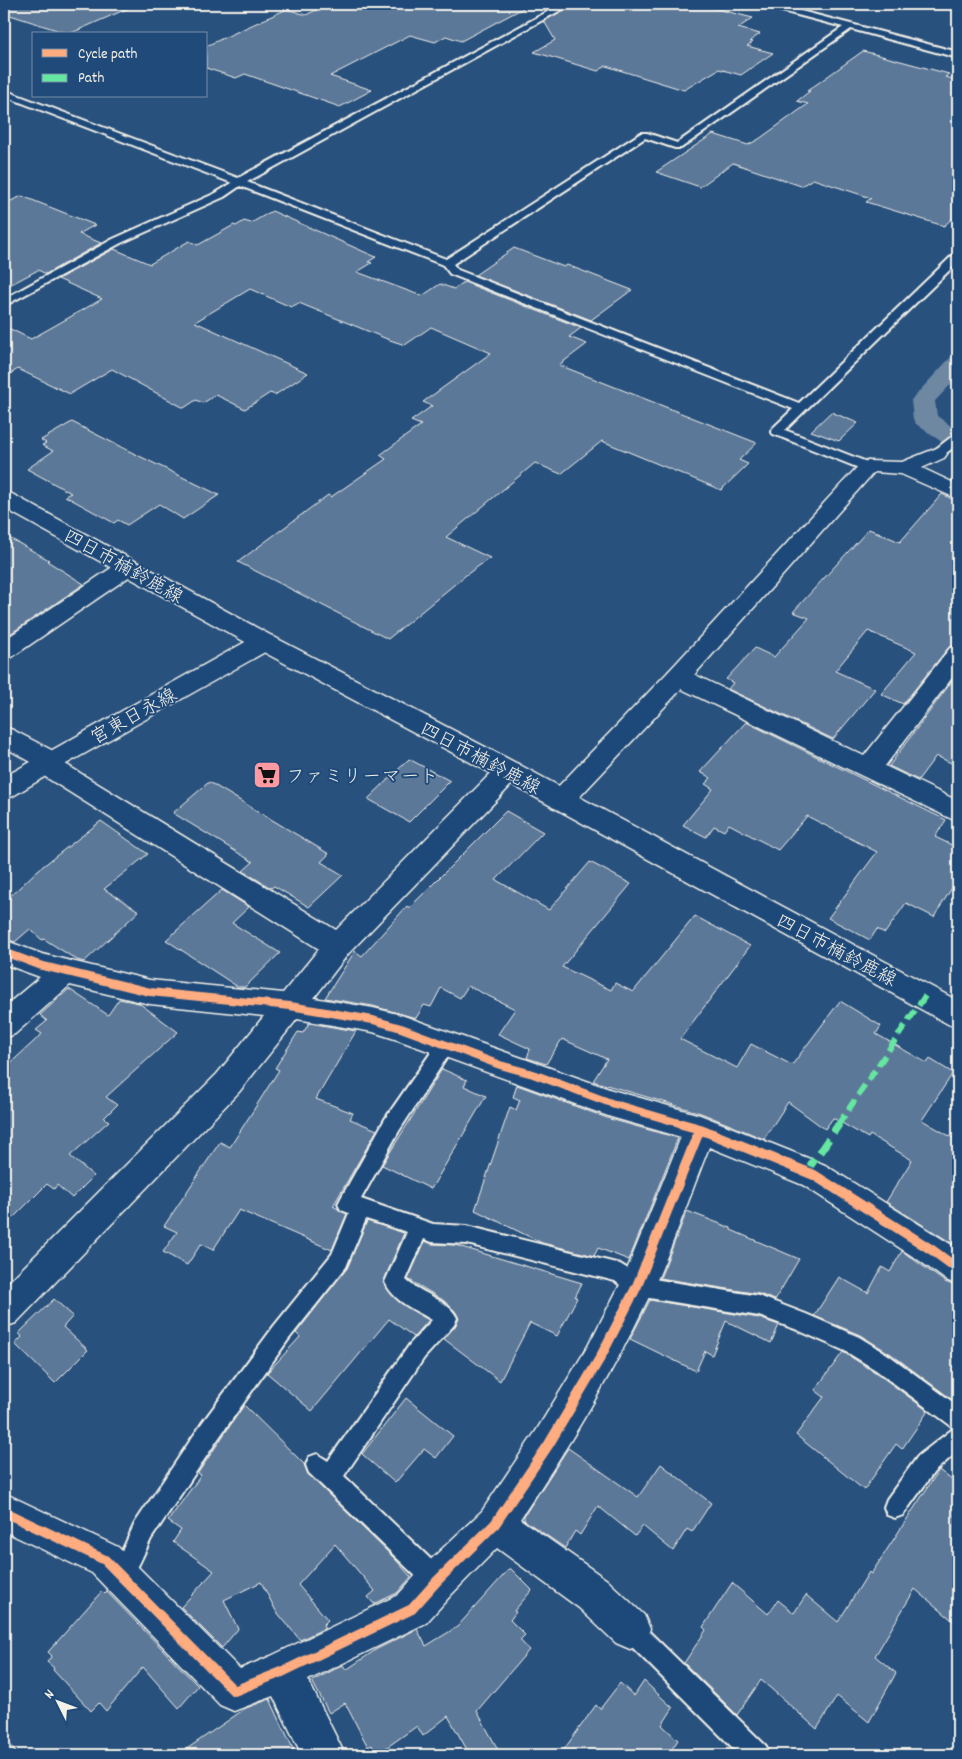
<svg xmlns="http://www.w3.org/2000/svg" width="962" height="1759" viewBox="0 0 962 1759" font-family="Dekko,'Klee One',sans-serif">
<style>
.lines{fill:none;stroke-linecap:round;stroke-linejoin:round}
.canal{fill:#6e88a2;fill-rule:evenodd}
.building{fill:#5b7899;stroke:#f4f1e8}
.lane-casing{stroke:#f4f1e8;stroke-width:4}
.street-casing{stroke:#f4f1e8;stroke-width:3}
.secondary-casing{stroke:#f4f1e8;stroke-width:3}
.primary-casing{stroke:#f4f1e8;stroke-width:3}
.lane{fill:#1f4a7a;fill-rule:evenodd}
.street{fill:#1f4a7a;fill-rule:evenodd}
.secondary{fill:#1f4a7a;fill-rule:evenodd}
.primary{fill:#1f4a7a;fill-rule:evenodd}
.rail-casing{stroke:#f4f1e8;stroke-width:7}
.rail{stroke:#1f4a7a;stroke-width:5;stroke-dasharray:15;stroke-linecap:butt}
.quiet-far1{stroke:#66e7a1;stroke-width:6;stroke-dasharray:12 6;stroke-linecap:butt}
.quiet{stroke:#66e7a1;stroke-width:8;stroke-dasharray:16 8;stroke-linecap:butt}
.cycleway-far1-casing{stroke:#1f4a7a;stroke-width:11}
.cycleway-casing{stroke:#1f4a7a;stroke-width:13}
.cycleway-far1{stroke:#ffac80;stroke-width:8}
.cycleway{stroke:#ffac80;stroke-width:10}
.labels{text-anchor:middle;stroke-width:4;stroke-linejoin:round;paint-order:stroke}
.street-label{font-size:19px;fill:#f4f1e8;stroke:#1f4a7a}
.poi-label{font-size:19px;fill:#f4f1e8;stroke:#1f4a7a;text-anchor:start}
</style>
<rect width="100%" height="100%" fill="#28517e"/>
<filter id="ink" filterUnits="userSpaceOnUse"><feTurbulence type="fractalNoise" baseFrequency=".02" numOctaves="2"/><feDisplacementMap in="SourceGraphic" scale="10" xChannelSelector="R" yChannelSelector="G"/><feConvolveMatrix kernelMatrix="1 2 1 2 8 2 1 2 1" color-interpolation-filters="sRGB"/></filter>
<g filter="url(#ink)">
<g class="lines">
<path class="canal" d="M958 356V377L935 401 937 416 958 431V450L949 447 916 424 913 419 911 400 950 358Z"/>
</g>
<path class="building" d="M4 4H138L69 34 4 13Z
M328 4H531L461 41 446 36 435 42 410 35 330 76 372 90 340 107 245 74 236 78 206 68V46L287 9 306 15Z
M574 4H697L753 18 738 28 760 34 750 41 753 42 747 46 773 53 741 75 719 69 684 90 606 66 598 71 534 52 555 40 544 21Z
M863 51 949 74 945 77 958 80V213L944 226 866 202 871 198 813 179 801 186 733 163 700 187 656 172 713 134 748 145 759 139 808 104 797 101 810 91H807Z
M22 196 95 225 79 234 101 243 46 274 38 270 4 288V204Z
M272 211 376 257 368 262 372 263 357 272 422 296 440 284 454 289 464 282 581 328 569 337 587 344 559 365 757 443 739 460 748 464 721 490 602 441 561 474 535 463 446 537 490 558 466 575 388 639 238 562 328 495 331 497 386 459 380 455 421 425 411 421 432 406 423 402 491 353 431 327 405 345 387 339 299 303 291 307 250 289 195 322 308 373 275 395 270 393 245 409 216 395 203 403 196 400 184 408 112 369 70 394 18 369 4 378V326L31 339 102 299 58 279 114 249 150 264 189 241 198 245 234 225 236 226 244 221 251 223Z
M514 248 564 267 567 265 632 290 591 320 475 275Z
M831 412 858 423 839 441 811 431Z
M72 422 127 450 219 495 183 519 159 504 127 525 118 520 114 523 65 496 71 493 27 469 53 451 42 445 46 443 41 440Z
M942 494 958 502V644L949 647 903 704 881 694 916 652 868 631 835 671 875 689 833 739 728 689 733 683 726 679 755 648 774 657 809 618 793 612 869 529 900 542Z
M4 535 49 560 47 561 84 584 4 638Z
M958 673V766L936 756 918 780 889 766Z
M746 722 946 820 935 837 958 848V878L934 917 906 903 885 933 877 929 870 940 828 918 877 852 807 816 778 850 729 824 724 831 714 826 706 837 683 825 713 789 705 784 711 778 700 772Z
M409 759 450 781 409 822 368 799Z
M209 782 329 854 321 862 343 875 309 907 274 886 271 888 243 871 253 862 173 813Z
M506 811 543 832 496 880 549 910 590 862 631 884 562 967 611 990 615 983 633 992 695 916 750 946 680 1039 737 1068 751 1044 792 1065 840 1001 881 1026 876 1034 927 1063 930 1059 953 1073 922 1120 958 1141V1247L886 1202 912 1160 870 1135 868 1138 833 1118 825 1129 788 1102 764 1139 701 1113 593 1081 607 1059 562 1039 546 1064 527 1058 530 1049 498 1034 515 1009 468 986 460 998 441 988 431 1007 424 1005 416 1018 373 1006 325 998 355 951 362 956 407 906 409 908Z
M101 821 148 854 104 889 139 911 84 962 77 960 44 939 42 940 30 929 15 942 4 938V902L38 870Z
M222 890 249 907 232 923 280 953 245 987H238L166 940Z
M69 989 108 1015 119 999 139 1003 178 1032 106 1097 117 1105 104 1118 109 1121 70 1156 94 1176 72 1198 57 1185 54 1189 47 1184 4 1227V1069L42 1034 36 1030 47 1021 40 1015Z
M309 1023 356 1031 316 1099 353 1113 350 1119 377 1130 333 1206 347 1214 332 1250 239 1210 213 1250 201 1244 187 1265 163 1252 177 1232 164 1226 220 1142 230 1147 279 1070 275 1068 298 1032 303 1033Z
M442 1069 467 1080 464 1086 486 1096 431 1189 382 1165Z
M517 1085 610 1119 678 1138 629 1260 598 1248 594 1256 542 1243 475 1210 510 1107 516 1110 520 1100 513 1097Z
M687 1211 731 1228V1230L799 1259 775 1300 759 1294 660 1278Z
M367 1221 404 1233 383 1283 398 1301 429 1320 414 1337 389 1319 312 1411 267 1373 300 1337 296 1333 347 1268Z
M425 1241 432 1244 455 1245 582 1283 575 1297 577 1298 557 1336 530 1323 500 1381 444 1339 455 1326 459 1319 455 1311 443 1300 408 1279Z
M902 1251 945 1282 958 1287V1404L891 1354 860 1335 814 1316 839 1277 868 1293 882 1267 890 1272Z
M54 1299 73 1316 63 1327 88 1350 55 1383 15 1344 22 1337 19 1333Z
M650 1300 759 1318 779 1325 771 1343 726 1321 712 1355 705 1351 696 1371 630 1339Z
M843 1352 875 1372 928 1411 902 1449 896 1444 864 1490 796 1435 824 1397 815 1390Z
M406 1398 453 1436 436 1458 424 1449 395 1483 362 1454Z
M244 1405 304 1464 308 1474 396 1560 411 1577 397 1593 374 1604 368 1597 375 1591 335 1544 298 1585 328 1620 323 1625 325 1628 300 1640 276 1611 261 1582 224 1600 238 1629 222 1648 181 1607 214 1571 173 1542 181 1530 168 1521 201 1475 198 1473Z
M568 1448 638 1497 661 1464 711 1503 692 1532 687 1529 673 1551 643 1526 635 1536 598 1506 580 1535 575 1531 565 1548 524 1520V1516Z
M939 1470 958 1485V1625L915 1589 875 1656 896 1673 869 1722 837 1696 817 1729 761 1680 737 1715 684 1663 706 1630 703 1627 732 1583 768 1614 778 1600 794 1613 806 1595 838 1622 869 1572 871 1574Z
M510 1568 532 1590 514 1611 516 1612 510 1620 525 1635 520 1640 529 1650 477 1711 501 1755H470L448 1716 423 1736 417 1726 376 1755 372 1745 368 1747 345 1703 329 1713 312 1681 343 1665 346 1670 377 1649 417 1629 426 1646 457 1627Z
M102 1591 105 1594 107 1592 198 1686 179 1708 143 1667 106 1711 99 1703 91 1711 53 1670 54 1668 47 1662 52 1656 48 1652Z
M644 1681 673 1708 662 1725 678 1740 668 1755H560L596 1705 600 1709 620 1683 634 1696Z
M270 1699 296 1755H178L246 1708Z"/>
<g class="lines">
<g class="lane-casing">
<path id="lane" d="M562 4H572L247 182 446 259 641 133H647L677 143 843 27 763 6 762 4H774L958 52V58L851 29 681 148H675L645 138 453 264 458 270 799 403 954 254 958 253V262L785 430 872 464 874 467 872 470H864L773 434 771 431 773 428 793 409 450 274 443 265 240 186 224 197 121 243 4 306V299L113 239 216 193 232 183 4 96V90L238 178Z
M958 434V444L941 457H933L931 454 933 451 954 435Z
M447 1035 453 1038 456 1043 453 1048 399 1131 361 1199 433 1224 467 1226 620 1264 641 1277 759 1296 806 1314 859 1337 890 1356 958 1406V1451L934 1472 903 1515 895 1518 887 1515 884 1507 887 1499 918 1456 954 1428 876 1370 845 1351 795 1329 759 1316 637 1296 630 1293 615 1281 467 1244 432 1242 424 1239 406 1280C420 1293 450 1301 457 1318L454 1325 424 1358 344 1476 445 1573 448 1581 445 1589 437 1592 429 1589 309 1473 306 1465 309 1457 317 1454 328 1461 410 1344 432 1320C414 1309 394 1302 385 1282L407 1232 366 1219 346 1267 288 1340 218 1439 151 1539 129 1585 121 1588 113 1585 110 1577 135 1523 202 1423 274 1326 332 1254 349 1213 341 1210 338 1204 341 1198 385 1119 441 1038Z
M630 1617 638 1621 766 1746 769 1755H740L622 1637 618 1629 622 1621Z"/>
</g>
<g class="street-casing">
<path id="street" d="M937 448 944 450 947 454 944 458 922 468 958 485V499L901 474 861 471 857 467 861 463 868 461 902 462Z
M128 560 136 562 139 567 136 572 12 657 4 659V640L120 562Z
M958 646V670L885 766 958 801V822L669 683 666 677 669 671 678 669 687 671 864 756 950 648Z
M4 727 13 730 59 754 62 762 336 930 500 764 509 762 518 764 522 771 518 778 348 954 314 998 373 1008 401 1015 612 1090 700 1115 825 1165 958 1249V1285L946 1280 920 1261 803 1185 709 1147C689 1197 672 1250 648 1299 611 1376 568 1448 520 1519L607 1580 644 1615 650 1629 644 1643 630 1649 616 1643 579 1608 497 1548 451 1595 426 1623 308 1680 345 1755H302L273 1696 234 1711 220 1705 92 1573 4 1531V1493L118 1547 240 1669 271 1656 398 1595 423 1567 482 1511 536 1431 588 1346 624 1277 681 1137 611 1117 398 1040 373 1032 297 1019 239 1092 16 1323 4 1327V1287L217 1074 264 1016 150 1004 70 985 15 1034 4 1038V1007L40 977 4 964V940L42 954 150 980 283 993 319 949 36 771 33 763 4 747Z"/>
</g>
<g class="secondary-casing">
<path id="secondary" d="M868 461 875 463 879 467 875 471 687 683 570 807 561 810 552 807 548 800 552 793 669 671 861 463Z
M264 634 272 636 276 642 272 648 59 768 13 796 4 799V777L256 636Z"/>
</g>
<g class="primary-casing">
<path id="primary" d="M4 493 12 494 272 636 518 764 958 1001V1027L948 1024 500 778 256 648 4 508Z"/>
</g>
<use href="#lane" class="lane"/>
<use href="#street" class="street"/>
<use href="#secondary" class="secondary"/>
<use href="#primary" class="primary"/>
<g class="rail-casing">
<path id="rail" d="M4 1741 14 1755"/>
</g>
<use href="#rail" class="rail"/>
<path class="quiet-far1" d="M838 1125 925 996"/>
<path class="quiet" d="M806 1172 839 1124"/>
<g class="cycleway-far1-casing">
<path id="cycleway-far1" d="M4 952 39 965 150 992 290 1006 373 1020 401 1028 500 1065 533 1074 611 1103 686 1125"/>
</g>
<g class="cycleway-casing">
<path id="cycleway" d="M682 1124 700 1129 814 1175 932 1250 958 1269
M4 1512 105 1560 234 1691 282 1672 412 1609 437 1581 495 1524 549 1444 600 1358 637 1286 700 1129"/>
</g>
<use href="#cycleway-far1" class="cycleway-far1"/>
<use href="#cycleway" class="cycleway"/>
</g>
</g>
<defs>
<g id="supermarket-square" transform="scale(1.4375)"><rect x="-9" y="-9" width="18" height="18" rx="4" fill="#ff9aa2" stroke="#1f4a7a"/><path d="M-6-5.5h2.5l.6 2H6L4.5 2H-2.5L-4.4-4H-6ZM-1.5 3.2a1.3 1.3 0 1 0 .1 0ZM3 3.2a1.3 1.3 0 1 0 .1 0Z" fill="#111"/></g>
</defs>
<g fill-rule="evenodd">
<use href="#supermarket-square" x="267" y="775"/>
</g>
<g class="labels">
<g class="street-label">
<text transform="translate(124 565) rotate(29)" y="7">四日市楠鈴鹿線</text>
<text transform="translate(133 715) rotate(-29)" y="7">宮東日永線</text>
<text transform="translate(481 757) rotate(28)" y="7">四日市楠鈴鹿線</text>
<text transform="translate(837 949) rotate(28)" y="7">四日市楠鈴鹿線</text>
</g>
<g class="poi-label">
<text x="286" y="782">ファミリーマート</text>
</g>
</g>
<rect width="962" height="1759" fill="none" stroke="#1f4a7a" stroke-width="20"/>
<rect x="10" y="10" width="942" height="1739" fill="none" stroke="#f4f1e8" stroke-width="2" filter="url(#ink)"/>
<rect x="32" y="32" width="175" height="65" fill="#1f4a7a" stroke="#748da6"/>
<rect x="42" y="49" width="25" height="8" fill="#ffac80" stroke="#748da6"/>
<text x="78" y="58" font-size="15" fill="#f4f1e8">Cycle path</text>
<rect x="42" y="74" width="25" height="8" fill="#66e7a1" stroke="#748da6"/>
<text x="78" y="82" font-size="15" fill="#f4f1e8">Path</text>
<g transform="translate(58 1702) rotate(312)" stroke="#1f4a7a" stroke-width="4" paint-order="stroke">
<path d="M0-4L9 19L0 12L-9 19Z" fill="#f4f1e8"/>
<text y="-8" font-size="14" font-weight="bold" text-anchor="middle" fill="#f4f1e8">N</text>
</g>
</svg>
